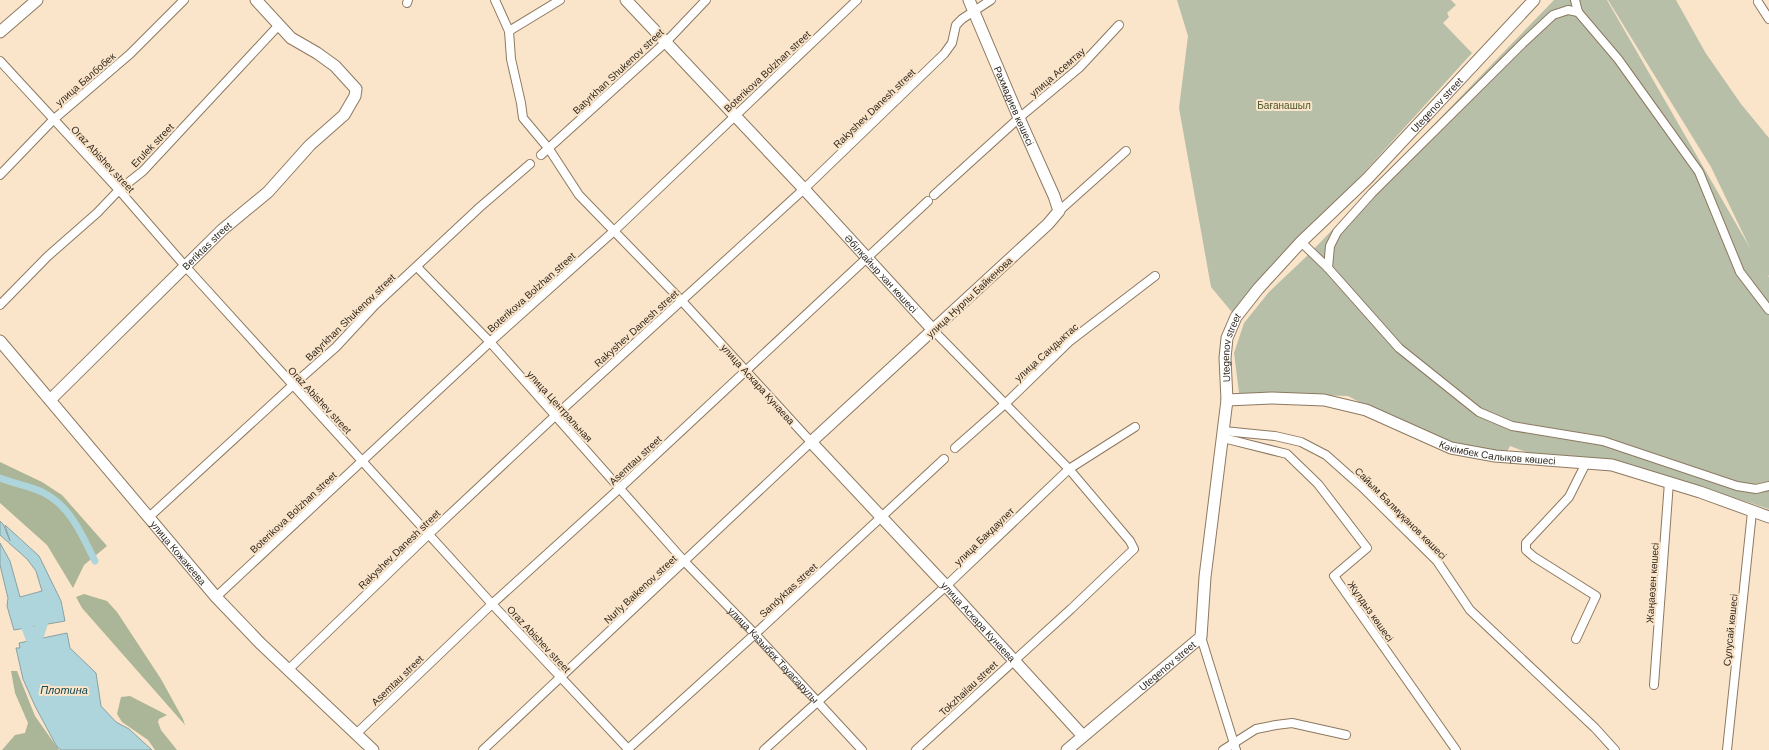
<svg xmlns="http://www.w3.org/2000/svg" width="1769" height="750" viewBox="0 0 1769 750" font-family="Arial,sans-serif">
<style>
.green{fill:#b8bfa8}
.forest{fill:#abb598}
.water{fill:#afd5dc;stroke:#89a1a3}
.lines{fill:none;stroke-linecap:round;stroke-linejoin:round}
.canal{stroke:#afd5dc;stroke-width:7}
.river{stroke:#afd5dc;stroke-width:12}
.street-casing{stroke:#8c7961;stroke-width:10}
.secondary-casing{stroke:#8c7961;stroke-width:13}
.street{stroke:#fff;stroke-width:8}
.secondary{stroke:#fff;stroke-width:11}
.labels{text-anchor:middle;stroke-width:4;stroke-linejoin:round;paint-order:stroke}
.street-label{font-size:10px;fill:#31291f;stroke:#fbe5ca}
.park-label{font-size:10px;fill:#4a5729;stroke:#fbe5ca}
.water-label{font-size:11px;font-style:italic;fill:#134952;stroke:#fbe5ca}
</style>
<rect width="100%" height="100%" fill="#fbe5ca"/>
<path class="green" d="M1177 0H1451L1456 5 1447 13 1449 17 1443 23 1472 53 1301 242 1236 317 1211 287 1179 108 1188 36Z
M1554 0H1607L1750 248 1711 167 1608 0H1676L1705 52 1741 104 1769 138V276L1767 275 1769 277V509L1664 475 1548 460 1510 446 1504 457 1418 433 1348 396 1239 393 1234 353 1244 323 1269 292 1309 254Z"/>
<path class="forest" d="M0 462 42 482 62 495 107 546 84 565 73 588 47 545 0 503Z
M84 594 107 601 117 612 161 679 183 719 185 725 82 608 76 597Z
M11 671H17L35 716 59 750H2L15 735 25 733 28 723 15 693Z
M130 696 167 715 159 719 158 722 161 730 177 750H155L148 740 122 722 117 714 121 697Z"/>
<path class="water" d="M0 521 3 524 10 541 5 525 39 556 61 601 65 621 14 630 7 606 8 598 0 565V543L10 561 20 597 42 591 36 571 27 559 0 535Z
M67 633 70 648 96 673 101 706 116 722 129 729 152 750H61L57 747 35 706 23 679 16 648H20L19 643Z"/>
<g class="lines">
<path class="canal" d="M0 478C14 484 31 486 44 493 71 507 82 535 95 561"/>
<path class="river" d="M22 613 38 655
M35 645 46 610"/>
<g class="street-casing">
<g id="street">
<path d="M1575 0 1578 12 1618 59 1699 172 1740 272 1769 310"/>
<path d="M1758 2 1769 19"/>
<path d="M407 3 408 0"/>
<path d="M509 31 560 0"/>
<path d="M0 61 119 190 185 266 492 604 629 750"/>
<path d="M541 155 666 42 706 0"/>
<path d="M0 175 53 120 130 54 184 0"/>
<path d="M934 195 1019 118 1079 68 1119 25"/>
<path d="M1059 211 1126 151"/>
<path d="M1301 242 1328 268 1399 348 1479 412 1512 426 1603 441 1737 486 1756 489 1769 486"/>
<path id="s1" d="M417 267 490 342 684 561 755 634 862 750"/>
<path d="M1328 268 1330 246 1337 232 1372 193 1524 42 1553 15 1568 10 1578 12"/>
<path d="M0 305 48 256 97 213 119 190 143 171 278 26"/>
<path d="M1224 431 1275 436 1301 442 1326 455 1362 487 1437 561 1470 610 1595 728 1615 750"/>
<path d="M1223 438 1287 454 1318 484 1367 548 1334 576 1456 750"/>
<path d="M955 448 1006 403 1070 341 1155 276"/>
<path d="M148 518 293 385 336 347 375 305 480 207 530 164"/>
<path d="M216 597 490 342 614 231 857 0"/>
<path d="M1201 637 1236 750"/>
<path d="M1576 639 1596 596 1534 557 1526 550V543L1569 497 1586 463"/>
<path d="M288 670 429 534 555 416 804 189 944 54 952 43 956 25 962 19 991 0"/>
<path d="M1654 685 1669 482"/>
<path d="M356 734 492 604 620 488 928 201"/>
<path d="M483 750 811 442 681 300 579 195 549 149 523 118 521 103 511 59 509 31 495 0"/>
<path d="M627 750 755 634 944 459"/>
<path d="M764 750 946 586 1069 469 1135 427"/>
<path d="M916 750 1071 609 1134 549 1130 541 1069 469 933 330"/>
<path d="M1223 750 1256 729 1276 725 1292 723 1346 735"/>
<path d="M1727 750 1752 512"/>
</g>
</g>
<g class="secondary-casing">
<g id="secondary">
<path id="s2" d="M626 0 804 189 933 330"/>
<path id="s3" d="M969 0 1019 118 1054 196 1059 211 1048 224 811 442 946 586 1083 736"/>
<path d="M0 32 37 0"/>
<path id="s4" d="M0 341 216 597 260 643 373 750"/>
<path id="s5" d="M50 400 222 230 268 192 310 145 344 115 355 96 356 89 335 66 317 53 291 38 256 0"/>
<path id="s6" d="M1227 400 1272 398 1324 400 1366 410 1451 448 1495 456 1612 465 1700 492 1769 517"/>
<path id="s7" d="M1067 750 1201 637 1205 577 1227 400 1225 358 1227 338 1236 317 1258 289 1301 242 1367 179 1534 0"/>
</g>
</g>
<use href="#street" class="street"/>
<use href="#secondary" class="secondary"/>
</g>
<g class="labels">
<g class="street-label">
<text transform="translate(618 71) rotate(-43)" y="4">Batyrkhan Shukenov street</text>
<text transform="translate(767 71) rotate(-43)" y="4">Boterikova Bolzhan street</text>
<text transform="translate(1057 72) rotate(-41)" y="4">улица Асемтау</text>
<text transform="translate(85 79) rotate(-41)" y="4">улица Балбобек</text>
<text dy="4" stroke="none"><textPath href="#s7" startOffset="791">Utegenov street</textPath></text>
<text dy="4" stroke="none"><textPath href="#s3" startOffset="115">Рахмадиев көшесі</textPath></text>
<text transform="translate(874 108) rotate(-44)" y="4">Rakyshev Danesh street</text>
<text transform="translate(152 145) rotate(-46)" y="4">Erulek street</text>
<text transform="translate(103 159) rotate(47)" y="4">Oraz Abishev street</text>
<text dy="4" stroke="none"><textPath href="#s5" startOffset="220">Beriktas street</textPath></text>
<text dy="4" stroke="none"><textPath href="#s2" startOffset="374">Әбілқайыр хан көшесі</textPath></text>
<text transform="translate(531 292) rotate(-42)" y="4">Boterikova Bolzhan street</text>
<text transform="translate(969 297) rotate(-43)" y="4">улица Нурлы Байкенова</text>
<text transform="translate(350 317) rotate(-44)" y="4">Batyrkhan Shukenov street</text>
<text transform="translate(636 328) rotate(-42)" y="4">Rakyshev Danesh street</text>
<text dy="4" stroke="none"><textPath href="#s7" startOffset="467">Utegenov street</textPath></text>
<text transform="translate(1046 352) rotate(-42)" y="4">улица Сандыктас</text>
<text transform="translate(758 384) rotate(48)" y="4">улица Аскара Кунаева</text>
<text transform="translate(320 400) rotate(47)" y="4">Oraz Abishev street</text>
<text transform="translate(560 406) rotate(48)" y="4">улица Центральная</text>
<text dy="4" stroke="none"><textPath href="#s6" startOffset="280">Кәкімбек Салықов көшесі</textPath></text>
<text transform="translate(635 460) rotate(-43)" y="4">Asemtau street</text>
<text transform="translate(293 512) rotate(-43)" y="4">Boterikova Bolzhan street</text>
<text transform="translate(1401 513) rotate(45)" y="4">Сайым Балмұқанов көшесі</text>
<text transform="translate(984 536) rotate(-44)" y="4">улица Бакдаулет</text>
<text transform="translate(399 549) rotate(-44)" y="4">Rakyshev Danesh street</text>
<text dy="4" stroke="none"><textPath href="#s4" startOffset="277">улица Кожакеева</textPath></text>
<text transform="translate(1652 583) rotate(-86)" y="4">Жаңаөзен көшесі</text>
<text transform="translate(640 589) rotate(-43)" y="4">Nurly Baikenov street</text>
<text transform="translate(788 590) rotate(-43)" y="4">Sandyktas street</text>
<text transform="translate(1371 611) rotate(55)" y="4">Жұлдыз көшесі</text>
<text dy="4" stroke="none"><textPath href="#s3" startOffset="814">улица Аскара Кунаева</textPath></text>
<text transform="translate(1730 630) rotate(-84)" y="4">Сұлусай көшесі</text>
<text transform="translate(539 639) rotate(47)" y="4">Oraz Abishev street</text>
<text dy="4" stroke="none"><textPath href="#s1" startOffset="527">улица Казыбек Тауасарулы</textPath></text>
<text dy="4" stroke="none"><textPath href="#s7" startOffset="131">Utegenov street</textPath></text>
<text transform="translate(397 680) rotate(-44)" y="4">Asemtau street</text>
<text transform="translate(968 688) rotate(-43)" y="4">Tokzhailau street</text>
</g>
<g class="park-label">
<text x="1284" y="109">Бағанашыл</text>
</g>
<g class="water-label">
<text x="64" y="694">Плотина</text>
</g>
</g>
</svg>
